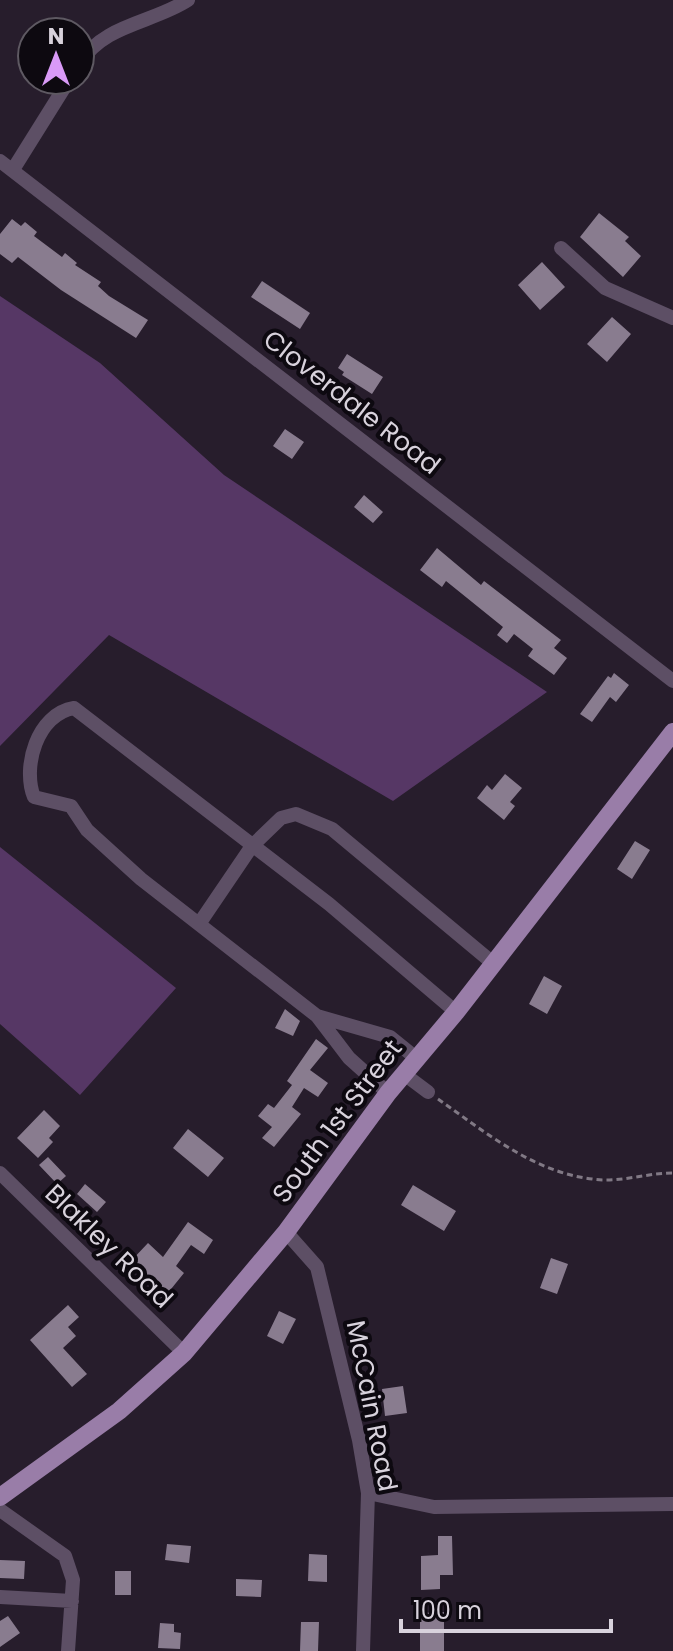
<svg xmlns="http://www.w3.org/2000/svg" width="673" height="1651" viewBox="0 0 673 1651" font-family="Poppins,sans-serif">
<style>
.forest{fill:#563765}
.building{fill:#897c8f}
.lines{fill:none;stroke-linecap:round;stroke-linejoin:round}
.path{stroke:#817985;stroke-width:3;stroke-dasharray:6 4;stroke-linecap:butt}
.minor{stroke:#5d4f65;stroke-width:14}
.major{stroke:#997da8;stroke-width:18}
.labels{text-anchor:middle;stroke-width:8;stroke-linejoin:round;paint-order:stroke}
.street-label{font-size:26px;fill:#d8d2dc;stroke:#0d0910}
</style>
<rect width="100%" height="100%" fill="#271d2c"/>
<path class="forest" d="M0 296 100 363 224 475 547 692 393 801 109 635 0 746Z
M0 847 176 988 80 1095 0 1024Z"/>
<path class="building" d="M599 213 629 237 625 241 641 256 623 277 580 237Z
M12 219 21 226 25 222 37 232 34 236 62 257 65 253 77 263 75 265 101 282 98 286 109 296 148 320 136 338 61 290 18 257 12 263 0 254V234Z
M542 262 565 287 540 310 518 285Z
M262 281 310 313 300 329 251 297Z
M612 317 631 334 607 362 587 344Z
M347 354 383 377 372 394 342 375 344 372 338 368Z
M285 429 304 442 292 459 273 446Z
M364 495 383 512 373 523 354 507Z
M437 548 481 585 484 581 561 640 554 648 567 658 554 675 528 656 533 649 514 634 507 643 497 635 503 627 446 581 442 587 420 570Z
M614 673 629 685 616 702 610 697 592 722 580 714 608 676 611 678Z
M505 774 522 788 510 802 515 806 504 820 477 798 487 785 492 790Z
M635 841 650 850 632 879 617 869Z
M544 976 562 986 547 1014 529 1004Z
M285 1009 300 1021 293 1036 275 1028Z
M316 1039 328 1048 310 1070 328 1083 318 1097 304 1088 292 1107 301 1114 274 1147 262 1138 272 1127 258 1116 268 1104 274 1108 292 1085 287 1081Z
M44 1110 60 1126 49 1138 53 1142 38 1158 17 1138Z
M188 1129 224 1158 208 1177 173 1148Z
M48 1157 66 1176 57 1184 39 1165Z
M85 1184 106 1202 97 1212 77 1194Z
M413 1185 456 1211 444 1231 401 1205Z
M188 1222 213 1240 204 1254 191 1245 176 1266 184 1273 163 1299 148 1287 153 1281 131 1261 148 1243 163 1257Z
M551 1258 568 1264 557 1294 540 1288Z
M68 1305 79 1317 68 1327 76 1336 63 1348 87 1374 72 1387 30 1340Z
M279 1311 296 1319 283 1344 267 1336Z
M403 1386 407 1413 385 1416 382 1389Z
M438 1536H452L453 1575H440V1589L421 1590V1556L438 1555Z
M167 1544 191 1546 189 1563 165 1560Z
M309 1554 327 1555V1582L308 1581Z
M0 1560 25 1561 24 1579 0 1578Z
M115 1571H131V1595H115Z
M236 1579 262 1580 261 1597 236 1596Z
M444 1612V1651H420V1613Z
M8 1616 20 1633 0 1647V1621Z
M301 1622H319L318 1651H300Z
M160 1623 174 1624V1632L181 1633 180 1649 158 1648Z"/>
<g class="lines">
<path class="path" d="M438 1099C485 1132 533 1172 592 1179 620 1183 646 1173 673 1173"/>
<path class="minor" d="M80 63C104 24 153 23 188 0
M0 161 673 681
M14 168 69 80
M561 248 605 288 673 318
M199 924 252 846 281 818 296 814 332 829 494 964
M317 1016 349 1058 388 1093
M416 1058 390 1037 317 1016 141 879 87 830 71 806 34 797C22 767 37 714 74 708L329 904 456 1012
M404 1074 428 1092
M0 1173 184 1353
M286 1232 317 1267 359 1440 368 1493 363 1651
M368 1493 434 1507 673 1504
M0 1510 65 1556 73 1580 68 1651
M0 1597 72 1601"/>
<path class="major" d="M0 1497 119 1411 184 1353 286 1232 388 1093 456 1012 673 732"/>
</g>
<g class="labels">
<g class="street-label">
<text transform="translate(352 402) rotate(38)" y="9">Cloverdale Road</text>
<text transform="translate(337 1121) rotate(-53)" y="9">South 1st Street</text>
<text transform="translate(109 1246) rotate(44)" y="9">Blakley Road</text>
<text transform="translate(372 1406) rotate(79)" y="9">McCain Road</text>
</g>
</g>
<g transform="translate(56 56)"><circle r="38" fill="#0d0910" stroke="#5e5962" stroke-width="2"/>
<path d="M0-6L14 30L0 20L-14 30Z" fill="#d99af7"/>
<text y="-12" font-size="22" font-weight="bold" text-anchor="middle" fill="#d8d2dc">N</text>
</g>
<path d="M401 1619v12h210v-12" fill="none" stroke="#d8d2dc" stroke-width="4"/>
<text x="413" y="1619" font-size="24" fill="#d8d2dc" stroke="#0d0910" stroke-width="6" paint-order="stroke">100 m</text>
</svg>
